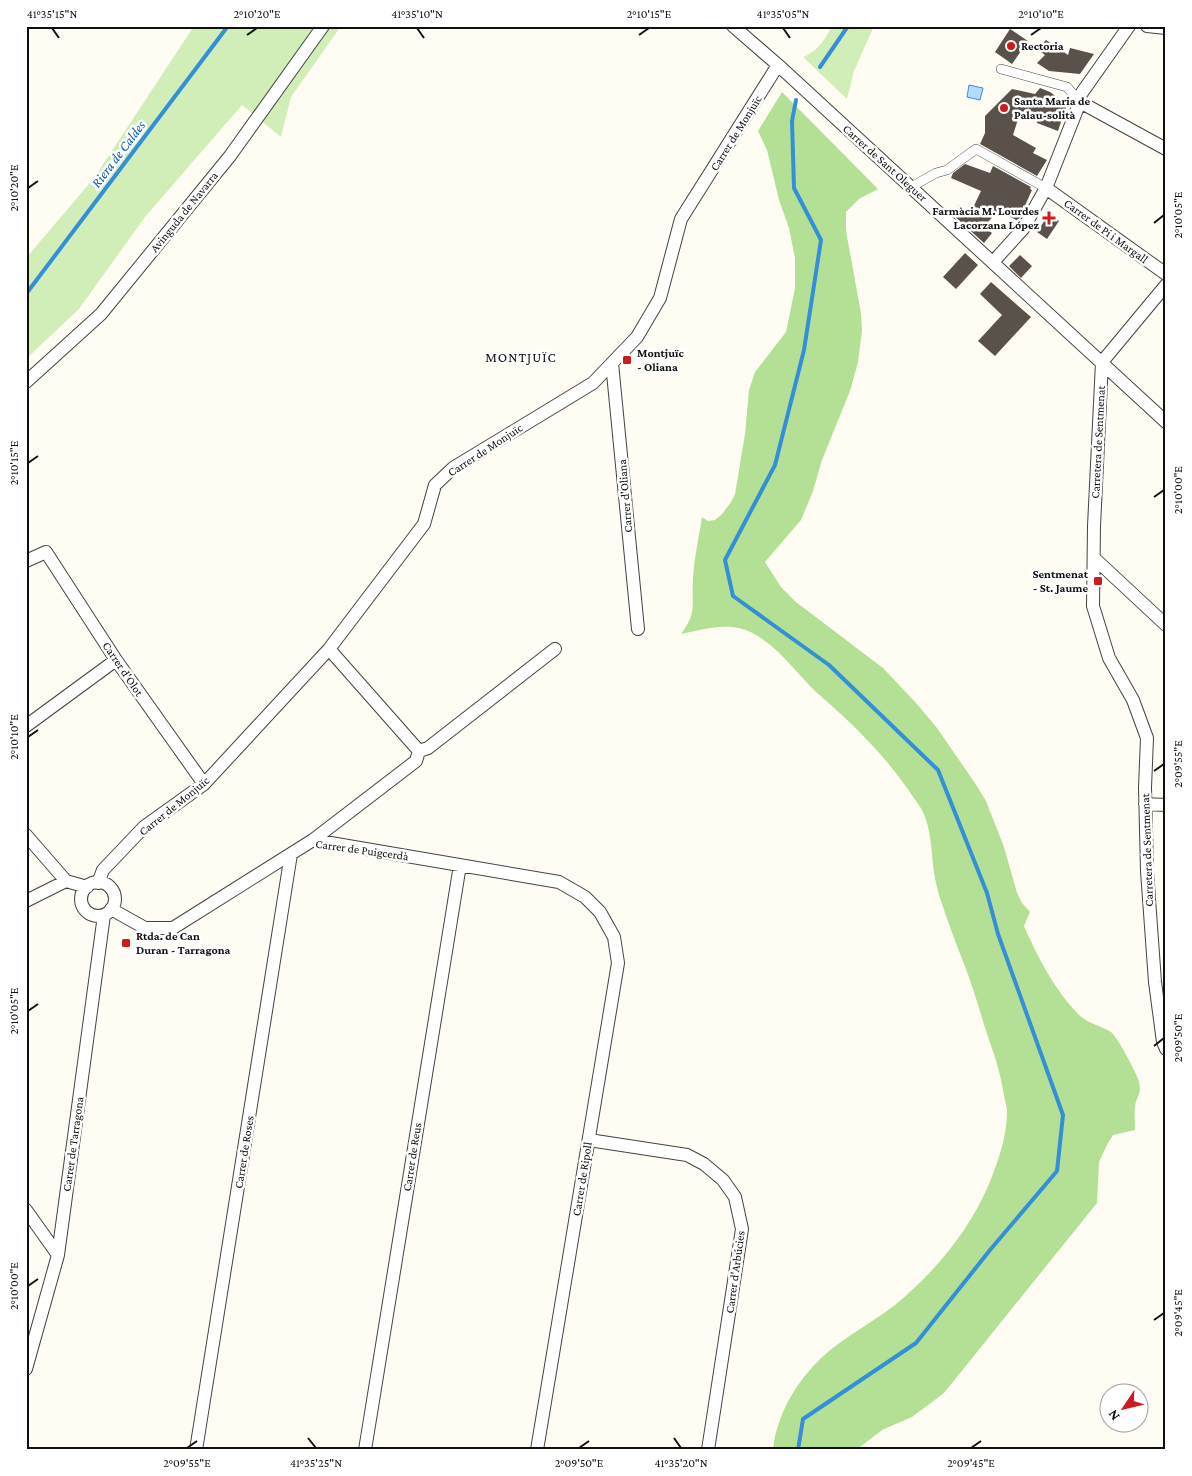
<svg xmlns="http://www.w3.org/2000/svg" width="1192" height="1476" viewBox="0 0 1192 1476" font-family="'Crimson Pro',serif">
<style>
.green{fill:#d1eeb8}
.forest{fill:#b4e096}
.water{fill:#b3ddfb;stroke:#348fd8}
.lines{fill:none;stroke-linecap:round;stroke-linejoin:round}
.stream{stroke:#348fd8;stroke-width:4}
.building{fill:#5a514b}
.pedestrian-casing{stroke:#434343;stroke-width:10}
.minor-casing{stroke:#434343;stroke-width:14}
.pedestrian{stroke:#fff;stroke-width:9}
.minor{stroke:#fff;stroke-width:12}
.ticks{fill:none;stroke:#101010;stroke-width:2}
.poi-dot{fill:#cc1b1c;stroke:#fff;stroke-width:2}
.labels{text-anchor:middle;stroke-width:5;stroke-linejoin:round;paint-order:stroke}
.poi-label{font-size:12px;font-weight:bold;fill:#101010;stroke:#fff;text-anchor:start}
.street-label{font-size:12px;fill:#101010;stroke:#fff}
.water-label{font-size:14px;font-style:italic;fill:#0e60ad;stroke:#fff}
.neighbourhood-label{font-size:14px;letter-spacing:1px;fill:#101010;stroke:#fff}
.neatline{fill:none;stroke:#101010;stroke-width:2}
.ticks-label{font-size:12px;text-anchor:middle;fill:#101010}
</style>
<rect width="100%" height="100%" fill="#fffdf3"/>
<path class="green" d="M194 26H341L291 97 281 137 242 105 145 217 79 309 26 359V258L94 178Z
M832 26H874L854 71 847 99 803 57C819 50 824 41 832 26Z"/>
<path class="forest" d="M782 92 878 189 859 199 846 212V231L861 313 862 331 858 362 850 391 822 460 813 491 801 520 765 562 781 587 796 602 883 668 917 704 937 728 975 783 986 801 1004 847 1017 893 1022 903 1030 912 1024 926C1037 956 1054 989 1078 1014 1088 1024 1100 1025 1111 1032 1116 1035 1138 1075 1139 1082 1142 1095 1136 1096 1135 1107 1134 1115 1135 1122 1135 1130L1113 1135 1108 1143 1099 1162 1097 1203 944 1393 912 1417 882 1430 856 1450H773C777 1408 805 1368 838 1344 857 1330 877 1319 895 1305 935 1272 969 1231 989 1184 998 1162 1007 1136 1007 1112 1007 1107 1005 1101 1004 1096 1001 1076 996 1059 989 1040 980 1013 973 985 962 959 955 941 948 922 942 904 938 894 936 883 934 873 931 852 932 830 922 810 918 803 912 796 907 788 883 754 855 726 824 699 797 677 775 637 739 628 720 624 699 630 681 634 698 611 691 604 693 579 694 558 699 537 702 517L708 521 715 520 722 514 731 502 735 494 745 434 749 390 755 372 786 332 795 288V258L789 228 779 200 767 150 758 131Z"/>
<path class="water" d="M969 85 983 88 980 100 967 97Z"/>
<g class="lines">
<path class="stream" d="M820 67 848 26
M796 100 792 121 794 188 821 240 804 350 775 465 725 560 733 596 829 665 938 770 987 893 998 934 1063 1115 1057 1171 990 1250 916 1343 803 1419 798 1450
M26 294 228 26"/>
</g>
<path class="building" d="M1010 29 1028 41 1012 64 995 52Z
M1046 40 1068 55 1070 48 1094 54 1080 74 1049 71 1037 63 1045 55 1037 49Z
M1040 88 1050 92 1067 104 1058 131 1037 123 1038 118 1020 113 1013 135 1036 148 1033 153 1047 160 1037 176 980 144 985 133V116L1012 89 1035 94Z
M965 164 990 173 993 166 1031 187 1030 189 1032 190 1018 221 998 210 984 227 992 233 984 243 952 214 959 205 970 214 981 191 951 178 953 173Z
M1049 214 1059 221 1047 239 1037 232Z
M965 253 978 265 956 289 943 277Z
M1020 255 1032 266 1021 278 1009 266Z
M991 282 1031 317 995 356 978 341 1002 315 980 294Z"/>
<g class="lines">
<g class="pedestrian-casing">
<path id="pedestrian" d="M1001 69 1067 87 1080 102
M911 187 936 173 947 170 976 149 1046 188"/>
</g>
<g class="minor-casing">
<path id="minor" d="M733 26 778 65 1166 422
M1147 26 1166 28
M1080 102 1166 149
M1046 188 1166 274
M993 262 1023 229 1046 188 1080 102 1081 94 1129 26
M1102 362 1094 526 1093 606 1109 658 1133 700 1147 738 1145 788 1147 871 1155 982 1163 1042 1166 1049
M1102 362 1166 285
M612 363 638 629
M26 382 101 314 230 156 323 26
M1094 558 1166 625
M26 561 46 552 116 660 204 784
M26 726 116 660
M419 751 428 748 555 649
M1145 804 1166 805
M26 835 66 881
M313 840 416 761 419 751 329 649
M81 899a17 17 0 1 1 34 0a17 17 0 1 1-34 0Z
M98 883 103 870 144 827 204 784 329 649 424 524 435 485 453 468 593 383 637 337 660 298 681 219 778 65
M26 901 66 881 87 887
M111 909 145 928H173L313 840 559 882 585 897 600 912 614 937 618 963 537 1450
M589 1140 687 1155 704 1164 723 1180 735 1197 742 1229 708 1450
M26 1210 58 1255
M26 1369 58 1255 104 915
M196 1450 291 854
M365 1450 460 865"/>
</g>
<use href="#pedestrian" class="pedestrian"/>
<use href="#minor" class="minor"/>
</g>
<path class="ticks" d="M52 28 59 38M417 28 424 38M783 28 790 38M247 35 257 28M639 35 649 28M1031 35 1041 28M28 188 38 181M1154 223 1164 215M28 463 38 456M1154 497 1164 490M28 737 38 730M1154 771 1164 764M28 1011 38 1004M1154 1046 1164 1038M28 1286 38 1279M1154 1320 1164 1313M308 1438 316 1448M674 1438 681 1448M187 1448 197 1441M579 1448 589 1441M971 1448 981 1441"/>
<g class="poi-dot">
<circle cx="1011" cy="46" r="5"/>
<circle cx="1004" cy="108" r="5"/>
<path d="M1046.5 210.5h5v5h5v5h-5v5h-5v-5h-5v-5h5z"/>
<rect x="622" y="355" width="10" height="10" rx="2.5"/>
<rect x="1093" y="576" width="10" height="10" rx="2.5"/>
<rect x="121" y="938" width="10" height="10" rx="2.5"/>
</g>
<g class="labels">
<g class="poi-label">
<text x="1021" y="50">Rectoria</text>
<text x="1014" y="105">Santa Maria de<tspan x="1014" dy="14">Palau-solità</tspan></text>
<text x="1039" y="215" text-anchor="end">Farmàcia M. Lourdes<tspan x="1039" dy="14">Lacorzana López</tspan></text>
<text x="637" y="357">Montjuïc<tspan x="637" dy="14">- Oliana</tspan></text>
<text x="1088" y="578" text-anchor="end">Sentmenat<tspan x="1088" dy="14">- St. Jaume</tspan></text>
<text x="136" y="940">Rtda. de Can<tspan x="136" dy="14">Duran - Tarragona</tspan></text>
</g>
<g class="street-label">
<text transform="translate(736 133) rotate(-58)" y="4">Carrer de Monjuïc</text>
<text transform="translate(885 163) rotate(42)" y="4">Carrer de Sant Oleguer</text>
<text transform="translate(184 212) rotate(-51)" y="4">Avinguda de Navarra</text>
<text transform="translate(1106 231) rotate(36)" y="4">Carrer de Pi i Margall</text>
<text transform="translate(1098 442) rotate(-87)" y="4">Carretera de Sentmenat</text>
<text transform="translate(485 450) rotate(-33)" y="4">Carrer de Monjuïc</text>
<text transform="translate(625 496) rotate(-95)" y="4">Carrer d'Oliana</text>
<text transform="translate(123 669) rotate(56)" y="4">Carrer d'Olot</text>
<text transform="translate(174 806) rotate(-39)" y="4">Carrer de Monjuïc</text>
<text transform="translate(362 850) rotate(8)" y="4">Carrer de Puigcerdà</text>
<text transform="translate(1147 850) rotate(-92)" y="4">Carretera de Sentmenat</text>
<text transform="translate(73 1144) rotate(-82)" y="4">Carrer de Tarragona</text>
<text transform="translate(244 1152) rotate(-81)" y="4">Carrer de Roses</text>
<text transform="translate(412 1157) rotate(-81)" y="4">Carrer de Reus</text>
<text transform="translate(582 1179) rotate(-81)" y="4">Carrer de Ripoll</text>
<text transform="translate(735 1272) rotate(-82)" y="4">Carrer d'Arbúcies</text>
</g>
<g class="water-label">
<text transform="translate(118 154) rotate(-53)" y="5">Riera de Caldes</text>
</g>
<g class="neighbourhood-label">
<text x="521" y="362">MONTJUÏC</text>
</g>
</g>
<rect width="1192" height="1476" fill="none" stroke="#ffffff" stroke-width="55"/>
<g transform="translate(1124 1408) rotate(235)"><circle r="24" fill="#ffffff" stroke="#9f9f9f"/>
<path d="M0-4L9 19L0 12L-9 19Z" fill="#cc1b1c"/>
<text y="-8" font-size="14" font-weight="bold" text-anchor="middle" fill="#101010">N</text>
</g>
<rect x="28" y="28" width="1136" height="1420" class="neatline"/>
<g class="ticks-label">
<text x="52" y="18">41°35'15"N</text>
<text x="257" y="18">2°10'20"E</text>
<text x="417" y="18">41°35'10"N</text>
<text x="649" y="18">2°10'15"E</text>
<text x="783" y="18">41°35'05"N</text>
<text x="1041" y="18">2°10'10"E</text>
<text transform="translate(14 188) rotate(-90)" y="4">2°10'20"E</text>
<text transform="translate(1178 215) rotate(-90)" y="4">2°10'05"E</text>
<text transform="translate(14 463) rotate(-90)" y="4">2°10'15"E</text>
<text transform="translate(1178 490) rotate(-90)" y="4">2°10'00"E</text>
<text transform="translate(14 737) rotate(-90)" y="4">2°10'10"E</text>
<text transform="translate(1178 764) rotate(-90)" y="4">2°09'55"E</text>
<text transform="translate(14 1011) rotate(-90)" y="4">2°10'05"E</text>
<text transform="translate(1178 1038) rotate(-90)" y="4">2°09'50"E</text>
<text transform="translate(14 1286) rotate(-90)" y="4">2°10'00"E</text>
<text transform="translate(1178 1313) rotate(-90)" y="4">2°09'45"E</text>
<text x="187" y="1467">2°09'55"E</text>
<text x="316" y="1467">41°35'25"N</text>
<text x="579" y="1467">2°09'50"E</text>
<text x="681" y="1467">41°35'20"N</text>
<text x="971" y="1467">2°09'45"E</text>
</g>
</svg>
